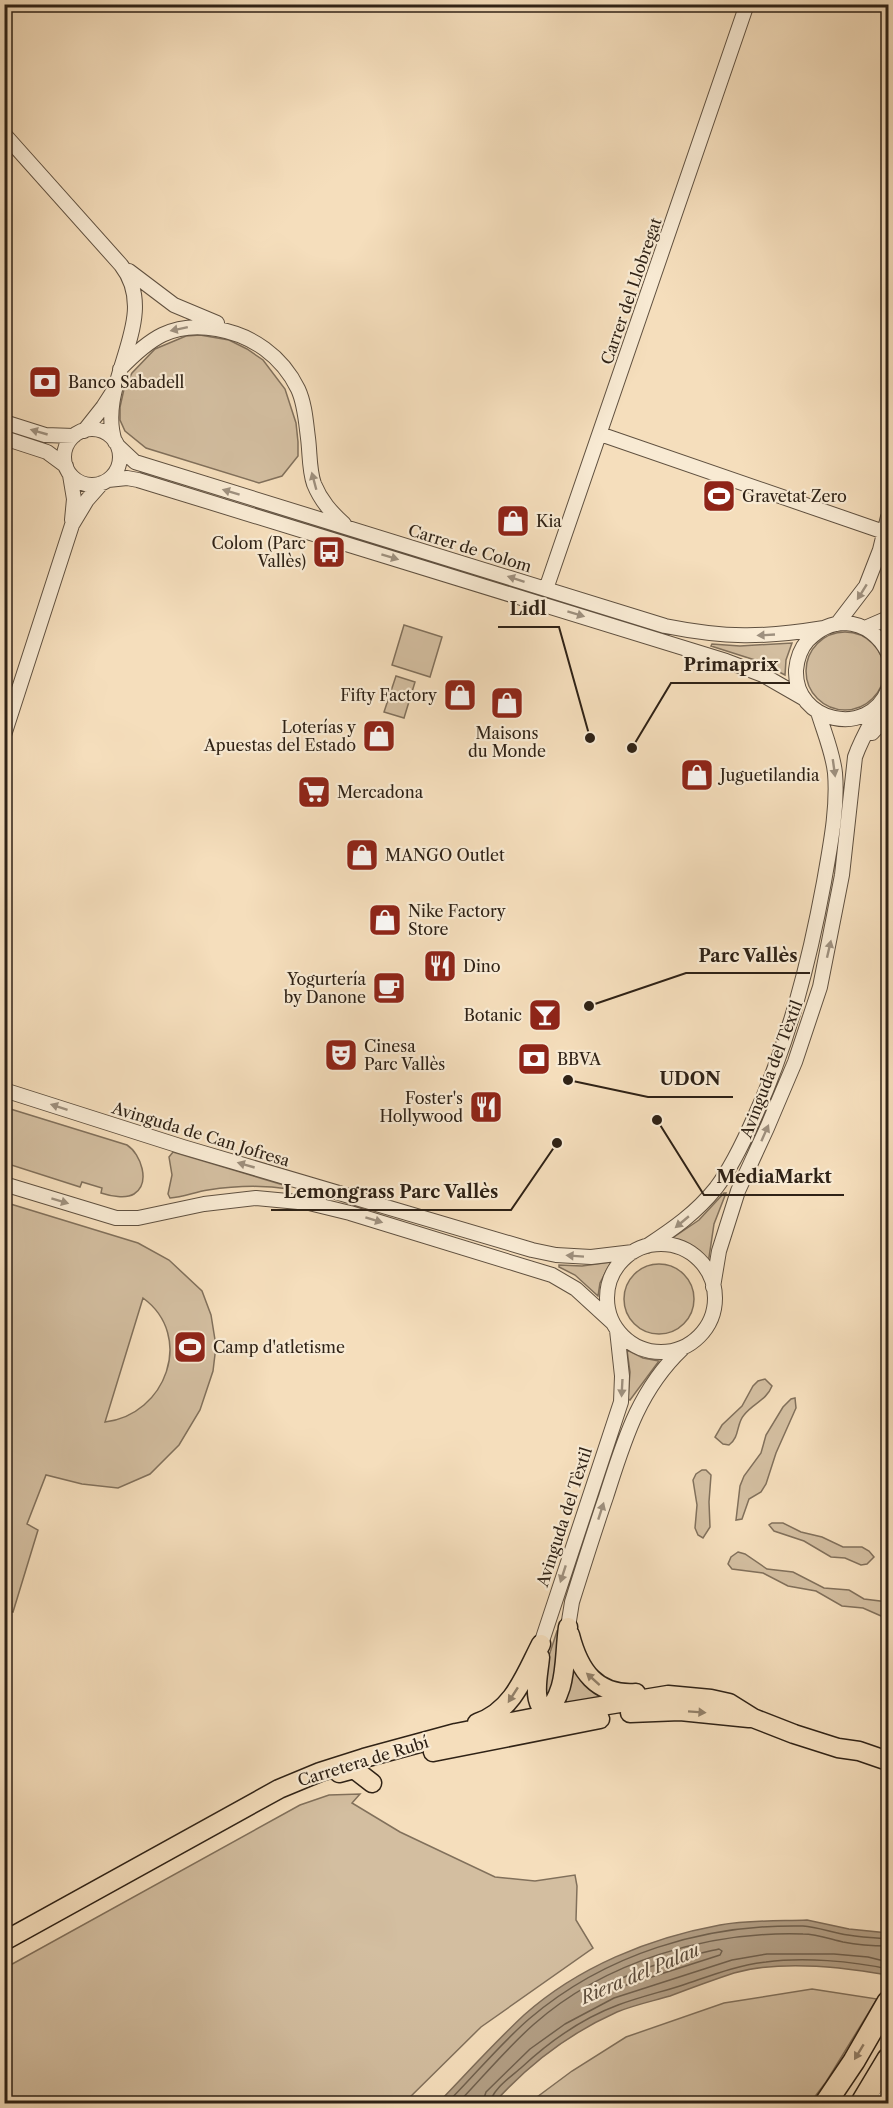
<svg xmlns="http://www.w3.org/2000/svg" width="893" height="2108" viewBox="0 0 893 2108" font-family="'Libre Caslon Text',serif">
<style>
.green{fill:#d3bea0;stroke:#81705b;stroke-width:1.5;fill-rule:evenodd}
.water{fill:#b29e84;stroke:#7e6c58;stroke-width:1.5}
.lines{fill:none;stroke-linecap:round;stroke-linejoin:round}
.shore{stroke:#70604d;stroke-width:1.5}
.minor-casing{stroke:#605140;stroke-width:16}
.major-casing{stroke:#2f2216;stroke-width:21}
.highway-casing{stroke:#2f2216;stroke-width:24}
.minor{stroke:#f8ead3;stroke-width:14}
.major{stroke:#f5debc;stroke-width:18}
.highway{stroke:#f5debc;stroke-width:21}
.oneway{fill:#9e907e}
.oneway2{fill:#928069}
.labels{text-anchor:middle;stroke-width:4.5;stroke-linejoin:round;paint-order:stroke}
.street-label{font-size:16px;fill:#2f2216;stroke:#f8ead3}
.poi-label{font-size:16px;fill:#2f2216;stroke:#f8ead3;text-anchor:start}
.water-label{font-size:18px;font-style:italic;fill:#5d4d3c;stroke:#f8ead3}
.leader{fill:none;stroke:#2f2216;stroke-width:2}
.callout-dot{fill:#2f2216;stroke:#f8ead3;stroke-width:2}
.callout-label{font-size:18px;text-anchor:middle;font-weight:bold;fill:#2f2216;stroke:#f8ead3;stroke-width:4.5;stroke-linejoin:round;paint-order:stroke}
</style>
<rect width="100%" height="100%" fill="#f5debc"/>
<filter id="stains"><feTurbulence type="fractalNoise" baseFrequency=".00333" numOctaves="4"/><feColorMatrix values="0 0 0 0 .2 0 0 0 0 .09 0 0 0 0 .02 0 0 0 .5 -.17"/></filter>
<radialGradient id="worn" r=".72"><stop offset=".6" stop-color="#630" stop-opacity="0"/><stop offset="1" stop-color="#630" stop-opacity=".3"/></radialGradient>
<path class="green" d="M200 335 229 340 247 349 263 360 285 389 296 423 298 442V456L282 476 259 483 146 448 125 431 120 420V407L124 389 132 373 155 349 186 336Z
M404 625 442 637 430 677 392 665Z
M806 671a39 39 0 1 1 78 0a39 39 0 1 1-78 0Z
M792 643 786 660 785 675 758 661 711 646 712 644 740 646Z
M396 676 415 682 404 718 384 712Z
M4 1107 127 1145C141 1154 151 1183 134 1194 126 1199 110 1196 101 1193L102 1188 82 1182 80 1187 5 1163Z
M173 1152 290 1187 289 1189C263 1185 234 1186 208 1190 195 1192 183 1197 170 1198L168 1194 172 1175 169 1157Z
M724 1193H726L714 1224 708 1264 694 1249 671 1239 699 1220Z
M4 1202 138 1243 169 1260 202 1291 211 1315 216 1346 213 1371 200 1410 179 1445 150 1474 118 1488 82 1484 46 1475 27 1524 38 1530 13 1612 4 1609ZM143 1298C195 1336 166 1415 105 1422Z
M611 1262 600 1283 598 1296 575 1275 559 1267V1265L582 1266Z
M624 1299a35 35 0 1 1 70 0a35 35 0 1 1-70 0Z
M627 1350 643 1358 659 1361 630 1400 628 1399 630 1372Z
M765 1379 772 1386C766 1401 753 1403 744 1415 736 1424 740 1437 729 1445L723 1444 715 1437 722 1425 742 1406 753 1386 758 1381Z
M795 1398 796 1408 776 1453 766 1484 761 1492 749 1499 742 1519 736 1520 740 1486 744 1476 761 1453 766 1435 783 1407 791 1399Z
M702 1470H706L711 1475 709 1502 710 1527 703 1538 698 1535 695 1528 697 1505 693 1480 696 1474Z
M772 1523H783L801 1532 822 1537 843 1547H862L869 1551 874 1557 867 1564 861 1565 845 1558 831 1557 804 1541 774 1531 769 1525Z
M738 1552 745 1554 767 1569 793 1572 824 1588 849 1590 864 1599 888 1602V1619L863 1608 842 1606 816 1591 788 1586 763 1573 732 1569 728 1564 731 1557Z
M557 1631 559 1632 560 1660 548 1697 545 1695V1668Z
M574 1669 607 1699 562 1709Z
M360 1794 352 1803 400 1832 495 1877 535 1881 575 1875 577 1886 576 1920 593 1948 481 2027 404 2103H5V1968L300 1805 329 1795Z
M812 1989 877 1999 826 2082 810 2103H529L572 2071 626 2037 724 2003Z"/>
<path class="water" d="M807 1920 849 1929 888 1933V1975C843 1967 780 1960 734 1973 713 1980 691 1988 670 1996 653 2001 634 2005 617 2012 570 2033 528 2065 494 2103H438C466 2074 494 2043 524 2015 578 1967 649 1938 720 1925 748 1920 778 1921 807 1920Z"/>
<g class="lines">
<path class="shore" d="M719 1949 722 1951 720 1955 614 1989 610 1987 611 1984C643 1965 683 1957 719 1949Z
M446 2104C474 2076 500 2044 529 2019 605 1954 704 1924 803 1926 818 1927 833 1933 848 1935 861 1937 875 1938 888 1939
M457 2104C482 2078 506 2049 533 2025 605 1961 708 1931 803 1934 816 1934 830 1939 843 1942 858 1945 874 1946 888 1946
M482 2104 486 2092 530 2049 565 2024 614 1998 732 1960 767 1954H834L868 1957 888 1962
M490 2104C491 2090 512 2076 522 2067 549 2042 583 2018 618 2005 639 1997 661 1992 683 1985 710 1976 737 1965 766 1962 803 1957 852 1961 888 1969"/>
<g class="minor-casing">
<path id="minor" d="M4 134 121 265C163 319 95 382 115 442
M129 271 174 305 217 323
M120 369C149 339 172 321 217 329 252 335 282 356 298 389 305 404 306 423 308 438 310 453 309 470 314 484 321 501 331 512 344 524
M4 422 45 435 74 436
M64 457a28 28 0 1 1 56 0a28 28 0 1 1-56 0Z
M84 431 103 407 112 393
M600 434 884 532
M4 438 47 452 66 466
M118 446 135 462 665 626C725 638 763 638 824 628
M70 475 74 499 72 520
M108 480 127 478 138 480 726 661 763 675 803 698
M546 589 747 4
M837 624 866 586 880 550 888 517
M865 628 888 618
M888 653C880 636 865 624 845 623 830 623 818 630 808 640 801 648 797 659 796 670 794 722 868 739 888 690
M872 733 888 715
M4 735 72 525 87 500 102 483
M4 1090 183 1147 532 1250 556 1255 591 1257 633 1252
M4 1184 116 1218H138L204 1204 256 1198 309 1203 350 1213 552 1275 576 1289 612 1322
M607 1298a54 54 0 1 1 108 0a54 54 0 1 1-108 0Z
M647 1246C673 1229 696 1213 716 1188 732 1167 744 1141 755 1116 789 1041 809 963 824 882 830 847 838 809 835 773 833 753 824 732 818 712
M713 1287 719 1251 738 1191 767 1128 795 1062 820 987 842 875 855 757C862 737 873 720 882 702
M568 1627 572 1602C583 1567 594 1532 606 1497 624 1441 638 1391 682 1349
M541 1644 621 1402 622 1376 617 1330
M880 2104 888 2094"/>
</g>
<g class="major-casing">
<path id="major" d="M570 1635C579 1670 596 1696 636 1693
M540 1657C538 1681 528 1708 557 1719
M630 1713 680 1711 749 1718
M541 1720C569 1691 563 1664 568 1627
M477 1723C513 1711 525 1675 541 1644
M433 1752 600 1719
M339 1773 354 1769 372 1783
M4 1941 279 1789 320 1772 364 1758 456 1733 547 1715 668 1695 711 1699 729 1703 753 1718 794 1734 838 1748 859 1751 888 1761"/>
</g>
<g class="highway-casing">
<path id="highway" d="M825 2104 854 2061 888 2002
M861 2104 888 2059"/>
</g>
<use href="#minor" class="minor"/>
<use href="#major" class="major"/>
<use href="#highway" class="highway"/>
</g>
<defs><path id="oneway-solid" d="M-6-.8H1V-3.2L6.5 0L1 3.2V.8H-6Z" transform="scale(1.5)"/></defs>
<g class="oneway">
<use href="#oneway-solid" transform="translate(179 329) rotate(168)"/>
<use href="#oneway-solid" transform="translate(39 432) rotate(-164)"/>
<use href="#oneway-solid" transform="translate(314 481) rotate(-105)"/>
<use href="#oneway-solid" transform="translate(231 492) rotate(-163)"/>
<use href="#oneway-solid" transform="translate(390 557) rotate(17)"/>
<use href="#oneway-solid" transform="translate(516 579) rotate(-162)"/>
<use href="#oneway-solid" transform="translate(862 592) rotate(122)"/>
<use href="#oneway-solid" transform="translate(576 614) rotate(17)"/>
<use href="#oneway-solid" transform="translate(766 635) rotate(177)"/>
<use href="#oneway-solid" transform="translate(834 768) rotate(82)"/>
<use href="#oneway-solid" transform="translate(829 949) rotate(-77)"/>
<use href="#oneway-solid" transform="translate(59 1107) rotate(-162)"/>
<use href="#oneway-solid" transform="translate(765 1133) rotate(-66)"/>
<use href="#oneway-solid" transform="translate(246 1165) rotate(-164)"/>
<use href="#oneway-solid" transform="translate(60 1201) rotate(17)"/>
<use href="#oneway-solid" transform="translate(374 1220) rotate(17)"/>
<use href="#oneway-solid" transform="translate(682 1222) rotate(140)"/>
<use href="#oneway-solid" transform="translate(575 1256) rotate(-176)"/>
<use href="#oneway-solid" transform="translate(622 1388) rotate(93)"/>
<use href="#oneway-solid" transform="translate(601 1511) rotate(-72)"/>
<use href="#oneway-solid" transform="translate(563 1574) rotate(108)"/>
</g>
<g class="oneway2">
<use href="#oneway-solid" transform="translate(593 1679) rotate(-138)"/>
<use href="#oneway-solid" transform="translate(513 1695) rotate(123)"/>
<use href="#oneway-solid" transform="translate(697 1712) rotate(4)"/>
<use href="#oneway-solid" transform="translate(859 2052) rotate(121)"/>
</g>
<defs>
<g id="bank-square" transform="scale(1.725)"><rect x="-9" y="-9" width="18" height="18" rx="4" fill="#8f2418" stroke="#f8ead3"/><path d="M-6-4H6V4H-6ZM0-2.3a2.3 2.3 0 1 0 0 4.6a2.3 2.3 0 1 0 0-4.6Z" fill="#fff"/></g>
<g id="stadium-square" transform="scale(1.725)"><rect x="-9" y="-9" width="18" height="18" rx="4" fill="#8f2418" stroke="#f8ead3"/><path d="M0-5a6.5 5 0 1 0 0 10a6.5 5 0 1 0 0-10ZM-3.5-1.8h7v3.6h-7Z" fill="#fff"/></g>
<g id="shop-square" transform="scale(1.725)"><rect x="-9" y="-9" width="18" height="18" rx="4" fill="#8f2418" stroke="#f8ead3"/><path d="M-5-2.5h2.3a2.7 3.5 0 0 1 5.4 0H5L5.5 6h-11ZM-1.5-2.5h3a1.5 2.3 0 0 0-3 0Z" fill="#fff"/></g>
<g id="bus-square" transform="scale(1.725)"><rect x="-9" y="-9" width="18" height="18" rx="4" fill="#8f2418" stroke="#f8ead3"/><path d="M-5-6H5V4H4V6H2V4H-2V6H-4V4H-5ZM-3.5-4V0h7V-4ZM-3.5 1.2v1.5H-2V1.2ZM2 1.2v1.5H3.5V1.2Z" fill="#fff"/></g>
<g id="supermarket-square" transform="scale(1.725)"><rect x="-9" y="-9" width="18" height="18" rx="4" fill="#8f2418" stroke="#f8ead3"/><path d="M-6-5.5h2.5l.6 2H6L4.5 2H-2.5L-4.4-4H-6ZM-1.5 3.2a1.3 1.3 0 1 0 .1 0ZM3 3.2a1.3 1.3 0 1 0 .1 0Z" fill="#fff"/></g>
<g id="restaurant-square" transform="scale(1.725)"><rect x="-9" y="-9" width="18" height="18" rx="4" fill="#8f2418" stroke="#f8ead3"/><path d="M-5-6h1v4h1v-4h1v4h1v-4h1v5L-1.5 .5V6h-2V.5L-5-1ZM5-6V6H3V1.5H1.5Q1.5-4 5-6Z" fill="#fff"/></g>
<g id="cafe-square" transform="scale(1.725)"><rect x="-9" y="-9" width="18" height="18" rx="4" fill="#8f2418" stroke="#f8ead3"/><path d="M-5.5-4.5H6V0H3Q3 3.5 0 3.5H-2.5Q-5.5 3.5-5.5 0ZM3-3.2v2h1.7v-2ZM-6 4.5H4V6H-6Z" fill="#fff"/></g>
<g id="bar-square" transform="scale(1.725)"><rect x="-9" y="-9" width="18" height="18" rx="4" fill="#8f2418" stroke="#f8ead3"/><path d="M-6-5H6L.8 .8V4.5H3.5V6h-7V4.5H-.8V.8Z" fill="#fff"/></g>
<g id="theatre-square" transform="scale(1.725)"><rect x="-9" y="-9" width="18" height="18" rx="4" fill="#8f2418" stroke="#f8ead3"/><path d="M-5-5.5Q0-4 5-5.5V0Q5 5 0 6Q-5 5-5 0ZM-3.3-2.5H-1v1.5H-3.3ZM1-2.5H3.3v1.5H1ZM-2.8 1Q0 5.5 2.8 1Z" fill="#fff"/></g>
</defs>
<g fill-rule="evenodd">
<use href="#bank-square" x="45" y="382"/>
<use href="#stadium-square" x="719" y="496"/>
<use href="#shop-square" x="513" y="521"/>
<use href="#bus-square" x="329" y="552"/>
<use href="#shop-square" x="460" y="695"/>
<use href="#shop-square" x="507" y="703"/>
<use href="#shop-square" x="379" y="736"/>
<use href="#shop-square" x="697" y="775"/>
<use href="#supermarket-square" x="314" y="792"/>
<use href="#shop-square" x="362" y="855"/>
<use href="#shop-square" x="385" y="920"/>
<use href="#restaurant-square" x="440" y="966"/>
<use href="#cafe-square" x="389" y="988"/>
<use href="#bar-square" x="545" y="1015"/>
<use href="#theatre-square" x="341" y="1055"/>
<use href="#bank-square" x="534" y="1059"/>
<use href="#restaurant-square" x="486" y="1107"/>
<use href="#stadium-square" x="190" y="1347"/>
</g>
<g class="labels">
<g class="street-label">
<text transform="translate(631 291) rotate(-71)" y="6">Carrer del Llobregat</text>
<text transform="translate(470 548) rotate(17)" y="6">Carrer de Colom</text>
<text transform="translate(771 1069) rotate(-69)" y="6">Avinguda del Tèxtil</text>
<text transform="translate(201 1134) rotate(17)" y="6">Avinguda de Can Jofresa</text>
<text transform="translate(564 1517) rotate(-72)" y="6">Avinguda del Tèxtil</text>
<text transform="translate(363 1761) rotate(-17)" y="6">Carretera de Rubí</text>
</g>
<g class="poi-label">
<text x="68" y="388">Banco Sabadell</text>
<text x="742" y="502">Gravetat Zero</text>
<text x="536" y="527">Kia</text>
<text x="306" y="549" text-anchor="end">Colom (Parc<tspan x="306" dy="18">Vallès)</tspan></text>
<text x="437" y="701" text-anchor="end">Fifty Factory</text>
<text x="356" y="733" text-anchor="end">Loterías y<tspan x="356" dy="18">Apuestas del Estado</tspan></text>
<text x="507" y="739" text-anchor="middle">Maisons<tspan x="507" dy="18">du Monde</tspan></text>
<text x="720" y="781">Juguetilandia</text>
<text x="337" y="798">Mercadona</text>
<text x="385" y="861">MANGO Outlet</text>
<text x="408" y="917">Nike Factory<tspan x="408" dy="18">Store</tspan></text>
<text x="463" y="972">Dino</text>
<text x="366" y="985" text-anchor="end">Yogurtería<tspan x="366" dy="18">by Danone</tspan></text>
<text x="522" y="1021" text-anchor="end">Botanic</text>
<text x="364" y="1052">Cinesa<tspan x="364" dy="18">Parc Vallès</tspan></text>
<text x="557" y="1065">BBVA</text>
<text x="463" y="1104" text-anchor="end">Foster's<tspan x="463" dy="18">Hollywood</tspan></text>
<text x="213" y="1353">Camp d'atletisme</text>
</g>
<g class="water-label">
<text transform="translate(640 1974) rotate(-23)" y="6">Riera del Palau</text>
</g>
</g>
<path class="leader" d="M590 738L559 627H498M632 748L671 683H790M589 1006L686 973H810M568 1080L648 1097H733M657 1120L704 1195H844M557 1143L511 1210H271"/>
<g class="callout-dot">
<circle cx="590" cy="738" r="6"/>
<circle cx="632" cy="748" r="6"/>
<circle cx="589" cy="1006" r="6"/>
<circle cx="568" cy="1080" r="6"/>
<circle cx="657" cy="1120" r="6"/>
<circle cx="557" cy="1143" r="6"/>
</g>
<g class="callout-label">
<text x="528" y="615">Lidl</text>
<text x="731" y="671">Primaprix</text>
<text x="748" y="962">Parc Vallès</text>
<text x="690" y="1085">UDON</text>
<text x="774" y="1183">MediaMarkt</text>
<text x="391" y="1198">Lemongrass Parc Vallès</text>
</g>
<rect width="893" height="2108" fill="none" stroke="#f5debc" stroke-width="24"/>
<rect x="6" y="6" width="881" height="2096" fill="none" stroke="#2f2216" stroke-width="3"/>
<rect x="12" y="12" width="869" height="2084" fill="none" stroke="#2f2216" stroke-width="1.5"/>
<rect width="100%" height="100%" filter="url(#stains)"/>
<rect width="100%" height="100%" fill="url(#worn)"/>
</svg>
